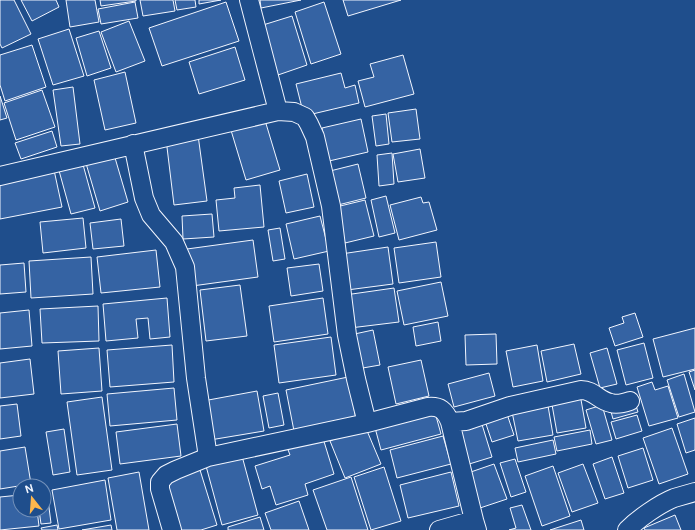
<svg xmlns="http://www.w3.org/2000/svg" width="695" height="530" viewBox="0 0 695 530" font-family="'DM Sans',sans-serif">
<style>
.building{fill:#3563a3;stroke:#f2f6ff}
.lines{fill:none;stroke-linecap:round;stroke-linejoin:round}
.minor-casing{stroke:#f2f6ff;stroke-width:20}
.minor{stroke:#1f4e8c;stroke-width:18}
</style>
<rect width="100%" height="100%" fill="#1f4e8c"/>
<path class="building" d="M0 0H14L31 34 2 48 0 44Z
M21 0H56L59 7 32 21Z
M66 0H95L99 22 70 27Z
M100 0H136V1L101 6Z
M140 0H173L175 11 143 16Z
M175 0H195L196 7 177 10Z
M199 0H221L199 4Z
M260 0H301L261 8Z
M343 0H401L348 16Z
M135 2 138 18 101 24 98 9Z
M226 2 239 41 162 66 149 28Z
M324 2 341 54 311 64 295 12Z
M292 16 307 65 278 75 263 25Z
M129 21 145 61 116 72 101 32Z
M69 29 84 76 53 85 38 39Z
M99 31 111 68 87 76 76 38Z
M32 45 46 87 5 101 0 85V55Z
M235 47 245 80 199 94 189 62Z
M403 55 414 94 365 107 358 81 374 77 370 64Z
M125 72 136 123 105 130 94 80Z
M341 73 345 88 355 85 359 103 304 116 296 84Z
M73 87 80 144 61 146 53 90Z
M42 90 55 127 16 140 4 103Z
M0 96 7 118 0 120Z
M416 109 420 139 392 142 388 113Z
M386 114 389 144 376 146 372 116Z
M264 117 280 170 246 180 230 127Z
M361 119 368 152 329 161 322 128Z
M52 131 57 147 21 159 15 143Z
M198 135 207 201 174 205 166 139Z
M420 149 425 178 398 182 393 154Z
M113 151 128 202 100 211 85 160Z
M392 153 394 184 379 186 377 155Z
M82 161 95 208 71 214 58 167Z
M358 164 366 198 334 206 326 172Z
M54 170 62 207 0 219V181Z
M307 174 314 207 286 213 279 181Z
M260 185 264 227 219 231 216 200 235 198 234 188Z
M386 196 395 233 379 237 371 200Z
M421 197 423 203 429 202 437 230 399 240 390 205Z
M365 200 374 236 345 243 336 207Z
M212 214 214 237 183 239 182 216Z
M320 216 329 251 294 259 286 224Z
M83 218 86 248 43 253 40 222Z
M121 219 124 246 93 249 90 223Z
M280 228 285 259 273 261 268 230Z
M253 240 258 277 192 286 187 249Z
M436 242 441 277 399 283 394 248Z
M388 247 393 284 347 290 341 254Z
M156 250 160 287 101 293 97 257Z
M91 257 93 294 31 298 29 261Z
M24 263 26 292 0 294V265Z
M319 264 323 291 291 296 287 268Z
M441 282 448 316 404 325 397 291Z
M240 285 247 336 206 341 200 290Z
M394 288 399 322 350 328 345 295Z
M167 298 170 337 150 339 148 318 136 319 138 338 106 341 103 304Z
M323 298 328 334 274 342 269 306Z
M98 306 99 341 42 343 40 309Z
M29 310 32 346 0 349V313Z
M635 313 643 337 615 346 609 328 624 323 622 317Z
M438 322 441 341 416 346 413 327Z
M695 328V369L663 377 653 339Z
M373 330 380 365 357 369 350 335Z
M496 334 497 364 466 365 465 335Z
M331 337 336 375 279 383 274 345Z
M644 343 653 378 626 385 617 350Z
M574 344 581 374 547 382 541 351Z
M172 345 174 382 110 387 107 350Z
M537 345 543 381 513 387 506 351Z
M99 348 102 391 61 394 58 351Z
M607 348 617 384 600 388 590 353Z
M30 359 34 394 0 398V363Z
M421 360 429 396 396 404 388 367Z
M695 370V390L689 372Z
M489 373 495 396 454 407 448 384Z
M684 374 695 412 679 417 667 380Z
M348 377 356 419 294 431 286 390Z
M652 382 655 390 668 386 678 418 649 426 637 387Z
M174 388 177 420 110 426 107 394Z
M257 391 264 431 210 440 203 401Z
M278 393 284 425 269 428 263 396Z
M580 394 586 428 557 433 551 399Z
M102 397 112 470 77 475 67 402Z
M547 400 553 435 518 441 511 407Z
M635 402 638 412 613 419 610 408Z
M17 404 21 436 0 439V406Z
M602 405 612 440 596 444 586 410Z
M434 409 441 434 381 450 374 424Z
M506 411 514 435 492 442 484 418Z
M637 415 642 431 616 439 611 422Z
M480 418 492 457 466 465 454 426Z
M695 418V450L686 453 677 424Z
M177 424 181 456 120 464 116 432Z
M365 426 381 464 345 478 330 441Z
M672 428 688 474 659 484 643 438Z
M64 429 70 472 53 475 46 432Z
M590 430 592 444 557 451 554 437Z
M322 435 334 474 305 484 308 495 276 505 270 486 262 489 255 466 290 455 287 447Z
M443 436 451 464 397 478 390 450Z
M553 440 556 454 518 462 515 448Z
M25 447 31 484 0 489V451Z
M643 448 653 480 628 488 618 456Z
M242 456 258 515 222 525 206 466Z
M612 457 624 493 605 499 593 464Z
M515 459 526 492 511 497 500 463Z
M494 464 507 499 477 509 465 474Z
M583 464 598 503 572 512 558 473Z
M553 466 570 516 542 526 525 476Z
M384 467 401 521 371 530 354 477Z
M200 470 217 525 201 530H180L166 481Z
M139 472 149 530H117L108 478Z
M451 472 459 506 408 518 400 485Z
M351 477 368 530H327L313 490Z
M105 480 111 520 59 529 52 490Z
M47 492 51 523 41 524 39 510H44V493Z
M20 495V510H37L39 526 0 530V497Z
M299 501 309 530H271L265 513Z
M522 505 531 530H509L516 528 510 508Z
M675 515 681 530H645L644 528Z
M260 517 264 530H228V527Z
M581 520 584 530H550Z
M57 525 58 530H42L41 528Z
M111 525 112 530H82Z"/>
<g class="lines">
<g class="minor-casing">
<path id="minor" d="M249 0 278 111
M133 144 144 198 151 215 174 242 185 267 196 378 208 457
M0 176 278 111 294 112 305 117 309 124 315 137 331 206 347 335 356 379 367 423
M450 422 466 421 510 406 581 390C594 390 599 401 611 403 617 405 624 403 630 401
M172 530 160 489V482L166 475 176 470 208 457 367 423 428 407C440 406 445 410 450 422L474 520
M439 530 474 520 477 530
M627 530C638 519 659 504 674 498 681 496 688 494 695 492"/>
</g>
<use href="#minor" class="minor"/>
</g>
<g transform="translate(32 498) rotate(343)"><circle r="19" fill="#1f4e8c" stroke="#7391ba"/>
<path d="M0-3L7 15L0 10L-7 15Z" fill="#ffb74d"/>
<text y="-6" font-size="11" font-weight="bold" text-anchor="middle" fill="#f2f6ff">N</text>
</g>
</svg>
